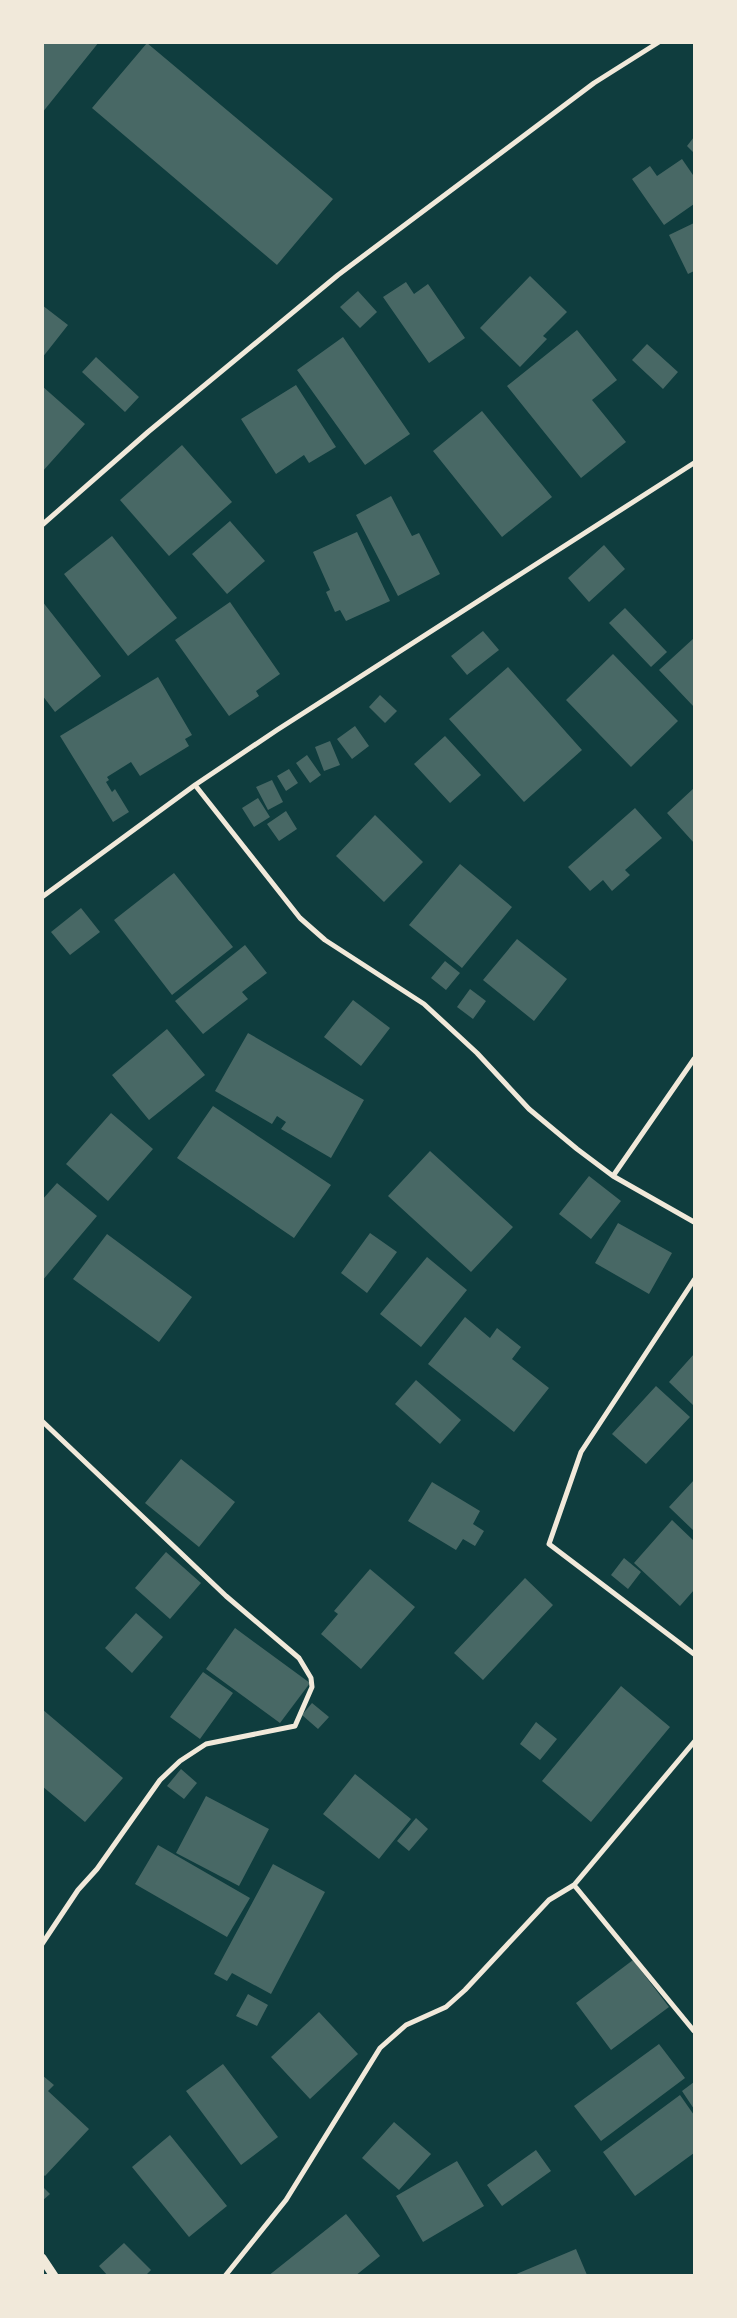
<svg xmlns="http://www.w3.org/2000/svg" width="737" height="2318" viewBox="0 0 737 2318" font-family="Helvetica,sans-serif">
<style>
.building{fill:#486865}
.lines{fill:none;stroke-linecap:round;stroke-linejoin:round}
.minor{stroke:#f1e9da;stroke-width:5}
.tertiary{stroke:#f1e9da;stroke-width:9}
</style>
<rect width="100%" height="100%" fill="#0f3d3e"/>
<path class="building" d="M42 42H99L42 113Z
M147 43 333 199 277 265 92 108Z
M694 137V153L687 146Z
M682 159 693 175 694 174V204L664 225 632 179 650 166 657 176Z
M694 223V271L688 274 669 235Z
M530 276 567 312 543 336 547 339 520 367 480 328Z
M406 282 414 294 428 284 465 338 429 363 383 297Z
M358 291 377 312 360 328 340 307Z
M42 305 68 325 42 358Z
M577 330 617 380 592 400 626 442 581 478 507 386Z
M343 337 410 434 365 465 297 370Z
M647 344 678 372 663 389 632 360Z
M96 357 139 397 125 412 82 372Z
M296 385 336 447 309 463 304 455 276 474 241 419Z
M42 386 85 424 42 472Z
M482 411 552 497 502 537 433 451Z
M182 445 232 502 169 556 120 500Z
M391 496 412 536 419 533 440 574 398 596 356 515Z
M230 521 265 561 227 594 192 554Z
M357 532 390 601 346 621 340 610 335 612 326 592 330 590 313 552Z
M112 536 177 618 128 656 64 574Z
M604 545 625 569 589 602 568 578Z
M42 601 101 676 55 712 42 695Z
M230 602 280 674 256 691 259 696 229 716 175 640Z
M625 608 667 652 651 667 609 623Z
M483 631 499 650 467 675 451 656Z
M694 638V707L659 670Z
M613 654 678 721 631 767 566 700Z
M508 667 582 750 524 802 449 719Z
M158 677 192 735 185 739 189 746 140 776 131 762 107 777 109 780 106 782 112 792 115 789 129 812 113 822 60 736Z
M380 695 397 711 385 723 369 707Z
M355 726 369 746 352 759 337 739Z
M445 736 481 775 450 803 414 764Z
M330 741 340 765 324 771 315 747Z
M307 755 321 775 310 783 296 763Z
M289 769 298 783 286 791 277 776Z
M272 780 283 802 268 810 256 787Z
M694 788V843L667 813Z
M258 798 270 817 254 827 242 808Z
M635 808 662 838 625 870 630 875 612 891 603 880 590 891 568 867Z
M286 811 297 829 279 841 267 824Z
M375 815 423 862 384 902 336 856Z
M460 864 512 907 462 968 409 925Z
M174 873 233 947 172 995 114 920Z
M81 908 100 932 70 955 51 932Z
M517 939 567 979 534 1021 483 980Z
M245 945 267 973 242 992 248 999 203 1034 175 1001Z
M445 961 460 973 446 990 431 978Z
M470 989 486 1001 473 1019 457 1007Z
M353 1000 390 1028 361 1066 324 1037Z
M167 1029 205 1075 149 1120 112 1075Z
M248 1033 364 1100 331 1158 281 1129 286 1122 277 1116 272 1124 215 1091Z
M213 1106 331 1185 294 1238 177 1158Z
M111 1113 153 1149 108 1201 66 1164Z
M430 1151 513 1227 471 1272 388 1196Z
M589 1176 621 1201 591 1239 559 1214Z
M57 1183 97 1216 42 1281V1200Z
M618 1223 672 1253 649 1294 595 1263Z
M370 1233 397 1252 367 1293 341 1273Z
M107 1234 192 1297 159 1342 73 1279Z
M427 1257 467 1290 421 1347 380 1314Z
M465 1317 490 1338 497 1328 521 1347 512 1359 549 1388 514 1432 428 1364Z
M694 1354V1406L669 1382Z
M416 1380 461 1420 440 1444 395 1404Z
M656 1386 690 1417 646 1464 612 1434Z
M181 1459 235 1502 199 1547 145 1503Z
M694 1480V1531L669 1507Z
M432 1482 480 1511 473 1524 484 1531 475 1546 463 1539 456 1550 408 1521Z
M672 1520 694 1541V1590L680 1606 634 1563Z
M166 1552 201 1583 170 1619 135 1588Z
M624 1558 641 1572 628 1589 611 1575Z
M370 1569 415 1607 361 1669 321 1634 338 1614 334 1611Z
M525 1578 553 1605 483 1680 454 1653Z
M136 1613 163 1637 132 1673 105 1648Z
M235 1628 310 1683 280 1723 206 1669Z
M203 1672 233 1693 200 1739 170 1717Z
M621 1686 670 1727 591 1822 542 1781Z
M312 1703 329 1717 318 1729 302 1715Z
M42 1709 123 1778 85 1822 42 1786Z
M536 1722 557 1739 540 1760 520 1744Z
M181 1769 197 1783 184 1799 167 1786Z
M355 1774 411 1819 379 1859 323 1814Z
M206 1796 269 1829 239 1886 176 1853Z
M416 1818 428 1829 409 1851 397 1841Z
M158 1845 250 1898 227 1937 135 1884Z
M273 1864 325 1892 271 1994 232 1973 227 1981 214 1974Z
M633 1960 669 2007 611 2050 576 2003Z
M248 1994 268 2005 257 2026 236 2016Z
M319 2012 358 2054 310 2099 271 2057Z
M659 2044 685 2078 601 2141 574 2106Z
M223 2064 278 2137 241 2165 186 2091Z
M42 2075 54 2085 48 2091 89 2129 45 2176 42 2174Z
M694 2082V2109L682 2091Z
M680 2095 694 2115V2153L635 2196 603 2152Z
M394 2122 431 2154 399 2190 362 2158Z
M170 2135 227 2206 189 2237 132 2167Z
M536 2150 551 2171 502 2206 487 2185Z
M457 2161 484 2206 423 2242 396 2196Z
M42 2186 50 2194 42 2201Z
M346 2214 380 2256 355 2276H268Z
M124 2243 151 2270 145 2276H108L99 2266Z
M576 2249 587 2275H514Z"/>
<g class="lines">
<path class="minor" d="M42 525 148 432 338 275 594 83 659 42
M195 785 300 918 325 940 424 1004 477 1053 529 1109 577 1149 613 1176 694 1222
M42 897 195 785 277 730 694 463
M613 1176 694 1059
M694 1280 581 1452 549 1544 694 1654
M42 1421 226 1596 299 1658 311 1678 312 1687 295 1726 206 1744 180 1761 160 1780 97 1869 78 1890 42 1944
M574 1885 694 1742
M225 2276 286 2200 380 2048 406 2025 446 2007 465 1990 549 1900 574 1885 694 2031"/>
<path class="tertiary" d="M42 2258 54 2276"/>
</g>
<rect width="737" height="2318" fill="none" stroke="#f1e9da" stroke-width="88"/>
</svg>
